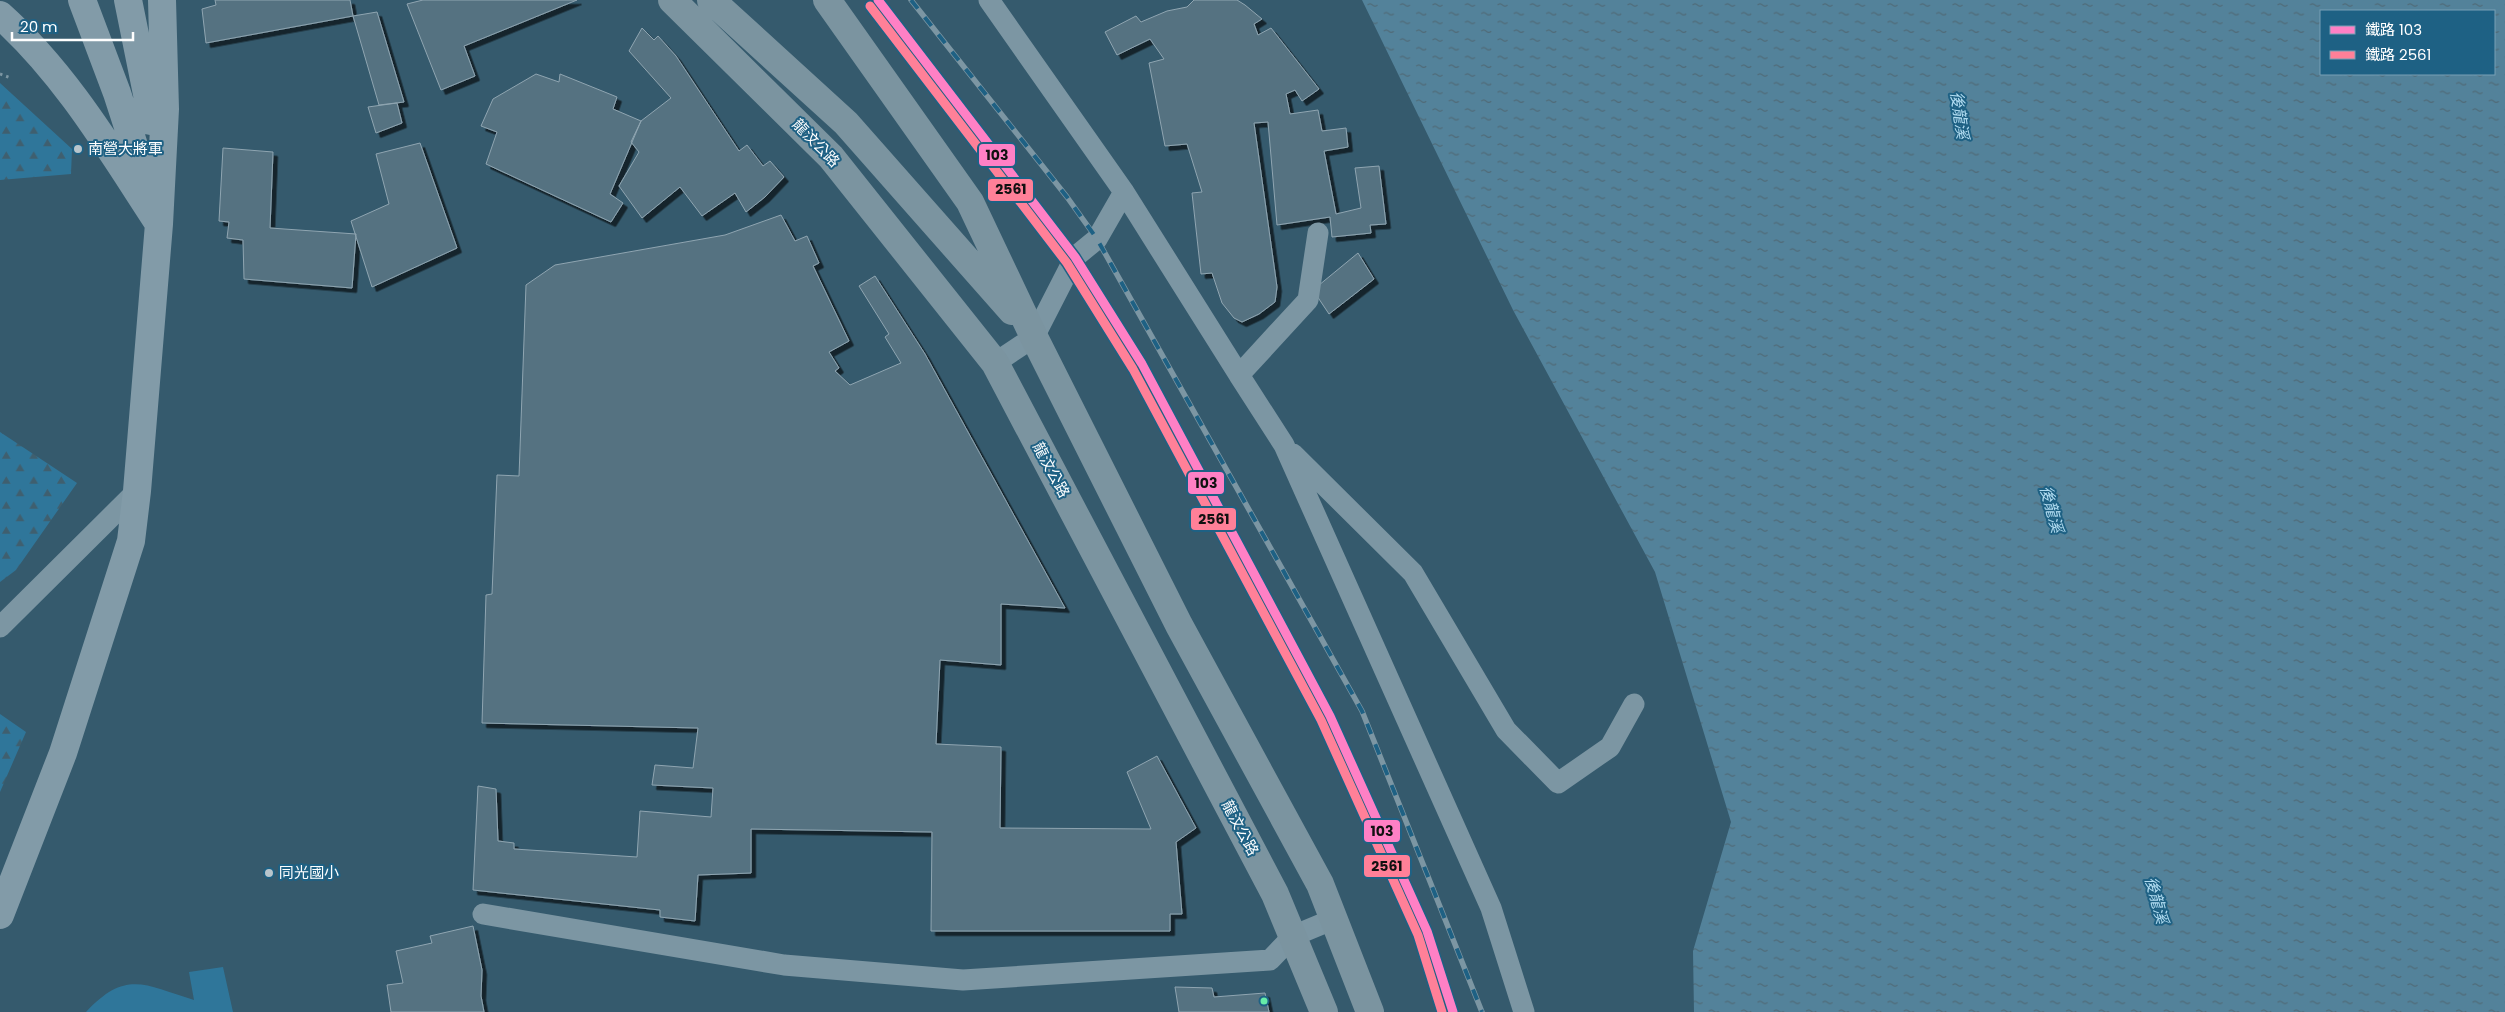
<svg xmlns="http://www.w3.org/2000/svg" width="2505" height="1012" viewBox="0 0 2505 1012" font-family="Poppins,'Noto Sans TC',sans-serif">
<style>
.grass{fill:#2f769a}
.forest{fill:url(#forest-firs)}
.water{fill:url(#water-ripples);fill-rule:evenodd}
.building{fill:#557281;stroke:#8fa5b1;filter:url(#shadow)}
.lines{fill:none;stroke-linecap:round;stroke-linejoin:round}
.path{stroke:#7c96a3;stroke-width:3;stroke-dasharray:2.5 4;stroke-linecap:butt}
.lane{stroke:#7c96a3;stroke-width:21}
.secondary{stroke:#829ba8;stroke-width:28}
.primary{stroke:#7b94a0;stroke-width:28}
.rail-casing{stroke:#7c96a3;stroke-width:5.5}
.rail{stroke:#1e6184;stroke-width:4;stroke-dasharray:11;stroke-linecap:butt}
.rail-1-casing{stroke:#1e6184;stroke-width:12}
.rail-2-casing{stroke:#1e6184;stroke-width:12}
.rail-1{stroke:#ff80c5;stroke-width:9}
.rail-2{stroke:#ff8098;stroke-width:9}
.poi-dot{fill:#b8c5cc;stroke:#1e6184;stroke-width:2}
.bus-dot{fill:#66eda8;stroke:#1e6184;stroke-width:2}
.labels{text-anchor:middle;stroke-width:4;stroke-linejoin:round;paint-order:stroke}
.street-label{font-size:15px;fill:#fff;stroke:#1e6184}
.poi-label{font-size:15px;fill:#fff;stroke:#1e6184;text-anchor:start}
.water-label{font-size:16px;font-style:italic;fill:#b1dcf1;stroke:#1e6184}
.line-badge{stroke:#1e6184;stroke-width:2}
.pale-badge-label{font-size:14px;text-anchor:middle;font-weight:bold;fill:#111}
</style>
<defs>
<pattern id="forest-firs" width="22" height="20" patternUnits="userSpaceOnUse" patternTransform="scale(1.25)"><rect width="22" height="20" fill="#2f769a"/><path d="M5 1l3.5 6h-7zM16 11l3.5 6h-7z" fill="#3f5f6f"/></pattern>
<pattern id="water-ripples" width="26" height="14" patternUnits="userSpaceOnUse" patternTransform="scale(1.25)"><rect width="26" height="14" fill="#53829a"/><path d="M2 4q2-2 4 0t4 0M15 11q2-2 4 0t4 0" fill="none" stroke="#506a77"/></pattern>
<filter id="shadow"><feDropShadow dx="4.5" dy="4.5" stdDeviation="0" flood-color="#0009"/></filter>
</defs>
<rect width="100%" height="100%" fill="#355a6d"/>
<path class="grass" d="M223 967 233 1012H86C126 969 145 985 194 1000L189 972Z"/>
<path class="forest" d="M0 83 72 149 71 174 0 180Z
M0 432 77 483 16 570 0 582Z
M0 714 26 732 0 792Z"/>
<path class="water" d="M1362 0H2505V1012H1694L1693 951 1731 822 1655 572 1513 310ZM2321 11H2494V74H2321Z"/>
<path class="building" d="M215 0H350L353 16 206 43 202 9 216 5Z
M423 0H577L464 46 475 76 441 90 407 4Z
M1194 0H1237L1245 5 1262 19 1254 24 1258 35 1271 28 1319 89 1302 101 1295 90 1286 94 1290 114 1318 110 1322 131 1346 128 1348 147 1324 151 1336 214 1361 208 1355 168 1379 166 1386 224 1370 225 1371 233 1332 237 1330 217 1277 225 1268 122 1254 123 1277 287 1275 302 1259 314 1242 322 1234 318 1222 303 1212 273 1201 274 1192 193 1202 192 1187 144 1165 146 1149 63 1164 59 1150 39 1117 55 1105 32 1136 16 1141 22 1167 11 1187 7Z
M377 12 404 102 379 105 353 16Z
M642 28 654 40 658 36 676 56 739 151 747 145 763 166 770 161 784 177 765 197 746 212 735 193 702 216 680 187 642 218 619 186 639 152 631 142 641 121 671 98 629 51Z
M536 74 559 82 560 74 617 97 613 109 641 121 610 194 623 203 611 222 486 164 497 132 481 126 493 99Z
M397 103 402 123 376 133 368 107Z
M420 143 457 248 372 287 351 221 389 204 376 154Z
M223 148 273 152 270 228 356 234 352 288 244 279 243 240 227 238 229 222 219 221Z
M781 215 795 241 807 236 819 263 813 266 849 341 829 352 839 368 835 371 850 385 901 363 885 337 889 334 859 286 875 276 925 354 1065 608 1001 604V665L940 660 936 744 1001 747 1000 828 1151 829 1127 772 1157 756 1196 828 1176 842 1182 914H1170V931H931L932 832 751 829V873L698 875 695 921 660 917V910L473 890 478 786 496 789 498 841 514 843V849L637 857 640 811 711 817 713 788 652 785 655 765 693 768 698 728 482 723 486 595 492 594 497 475 519 476 526 285 555 265 725 235Z
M1358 253 1374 279 1329 314 1313 290Z
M473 926 482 970 481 996 484 1012H391L387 985 403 983 396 951 432 943 430 936Z
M1175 987 1212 988 1214 997 1265 993 1269 1012H1179Z"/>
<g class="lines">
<path class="path" d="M0 74 11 78"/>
<path class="lane" d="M989 0 1124 192 1239 375 1308 300 1318 233
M995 363 1034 337 1075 257 1097 239 1124 192
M1239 375 1284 445 1491 908 1524 1012
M1293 454 1413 573 1506 730 1558 783 1610 747 1634 704
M0 627 137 491
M483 914 784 965 963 980 1270 960 1293 936 1334 919"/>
<path class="secondary" d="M82 0 117 93 149 192
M128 0 147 94 150 121
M0 15C66 74 111 151 159 224
M0 915 63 753 131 541 137 491 159 224 165 109 162 0"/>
<path class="primary" d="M672 0 831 157 995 363 1275 894 1324 1012
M711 0 846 123 1012 311
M827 0 970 202 1034 337 1179 625 1320 884 1370 1012"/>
<g class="rail-casing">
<path id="rail" d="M911 0 1067 197 1097 239 1362 711 1482 1012"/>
</g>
<use href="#rail" class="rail"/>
<g class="rail-1-casing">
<path id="rail-1" d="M878 0 1075 257 1142 364 1330 716 1427 931 1453 1012"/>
</g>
<g class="rail-2-casing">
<path id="rail-2" d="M870 6 1067 263 1133 369 1321 720 1418 935 1442 1012"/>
</g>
<use href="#rail-1" class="rail-1"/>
<use href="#rail-2" class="rail-2"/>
</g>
<g class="poi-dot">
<circle cx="78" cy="149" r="5"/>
<circle cx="269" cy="873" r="5"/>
</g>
<circle class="bus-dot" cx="1264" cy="1001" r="4.5"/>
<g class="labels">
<g class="street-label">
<text transform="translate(816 143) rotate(46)" y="5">龍汶公路</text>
<text transform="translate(1051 470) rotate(62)" y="5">龍汶公路</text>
<text transform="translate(1240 828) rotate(62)" y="5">龍汶公路</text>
</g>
<g class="poi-label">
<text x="88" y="154">南營大將軍</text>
<text x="279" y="878">同光國小</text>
</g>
<g class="water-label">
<text transform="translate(1960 115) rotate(82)" y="6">後龍溪</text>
<text transform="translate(2052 509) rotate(75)" y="6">後龍溪</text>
<text transform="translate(2157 900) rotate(75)" y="6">後龍溪</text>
</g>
</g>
<g class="line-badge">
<rect x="978" y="143" width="38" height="24" rx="5" fill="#ff80c5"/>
<rect x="987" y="178" width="47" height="24" rx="5" fill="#ff8098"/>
<rect x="1187" y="471" width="38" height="24" rx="5" fill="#ff80c5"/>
<rect x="1190" y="507" width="47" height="24" rx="5" fill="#ff8098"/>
<rect x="1363" y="819" width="38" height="24" rx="5" fill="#ff80c5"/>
<rect x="1363" y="854" width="48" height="24" rx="5" fill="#ff8098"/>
</g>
<g class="pale-badge-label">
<text x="997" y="160">103</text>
<text x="1011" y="194">2561</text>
<text x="1206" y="488">103</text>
<text x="1214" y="524">2561</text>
<text x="1382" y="836">103</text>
<text x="1387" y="871">2561</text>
</g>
<rect x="2320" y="10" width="175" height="65" fill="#1e6184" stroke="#78a0b5"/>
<rect x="2330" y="26" width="25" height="8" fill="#ff80c5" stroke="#78a0b5"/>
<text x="2365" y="35" font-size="15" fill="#ffffff">鐵路 103</text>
<rect x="2330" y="51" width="25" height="8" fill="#ff8098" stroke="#78a0b5"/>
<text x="2365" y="60" font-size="15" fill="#ffffff">鐵路 2561</text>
<path d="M12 32v8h121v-8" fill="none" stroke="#ffffff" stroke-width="2.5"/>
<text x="20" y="32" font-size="15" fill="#ffffff" stroke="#1e6184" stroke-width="4" paint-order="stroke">20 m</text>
</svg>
